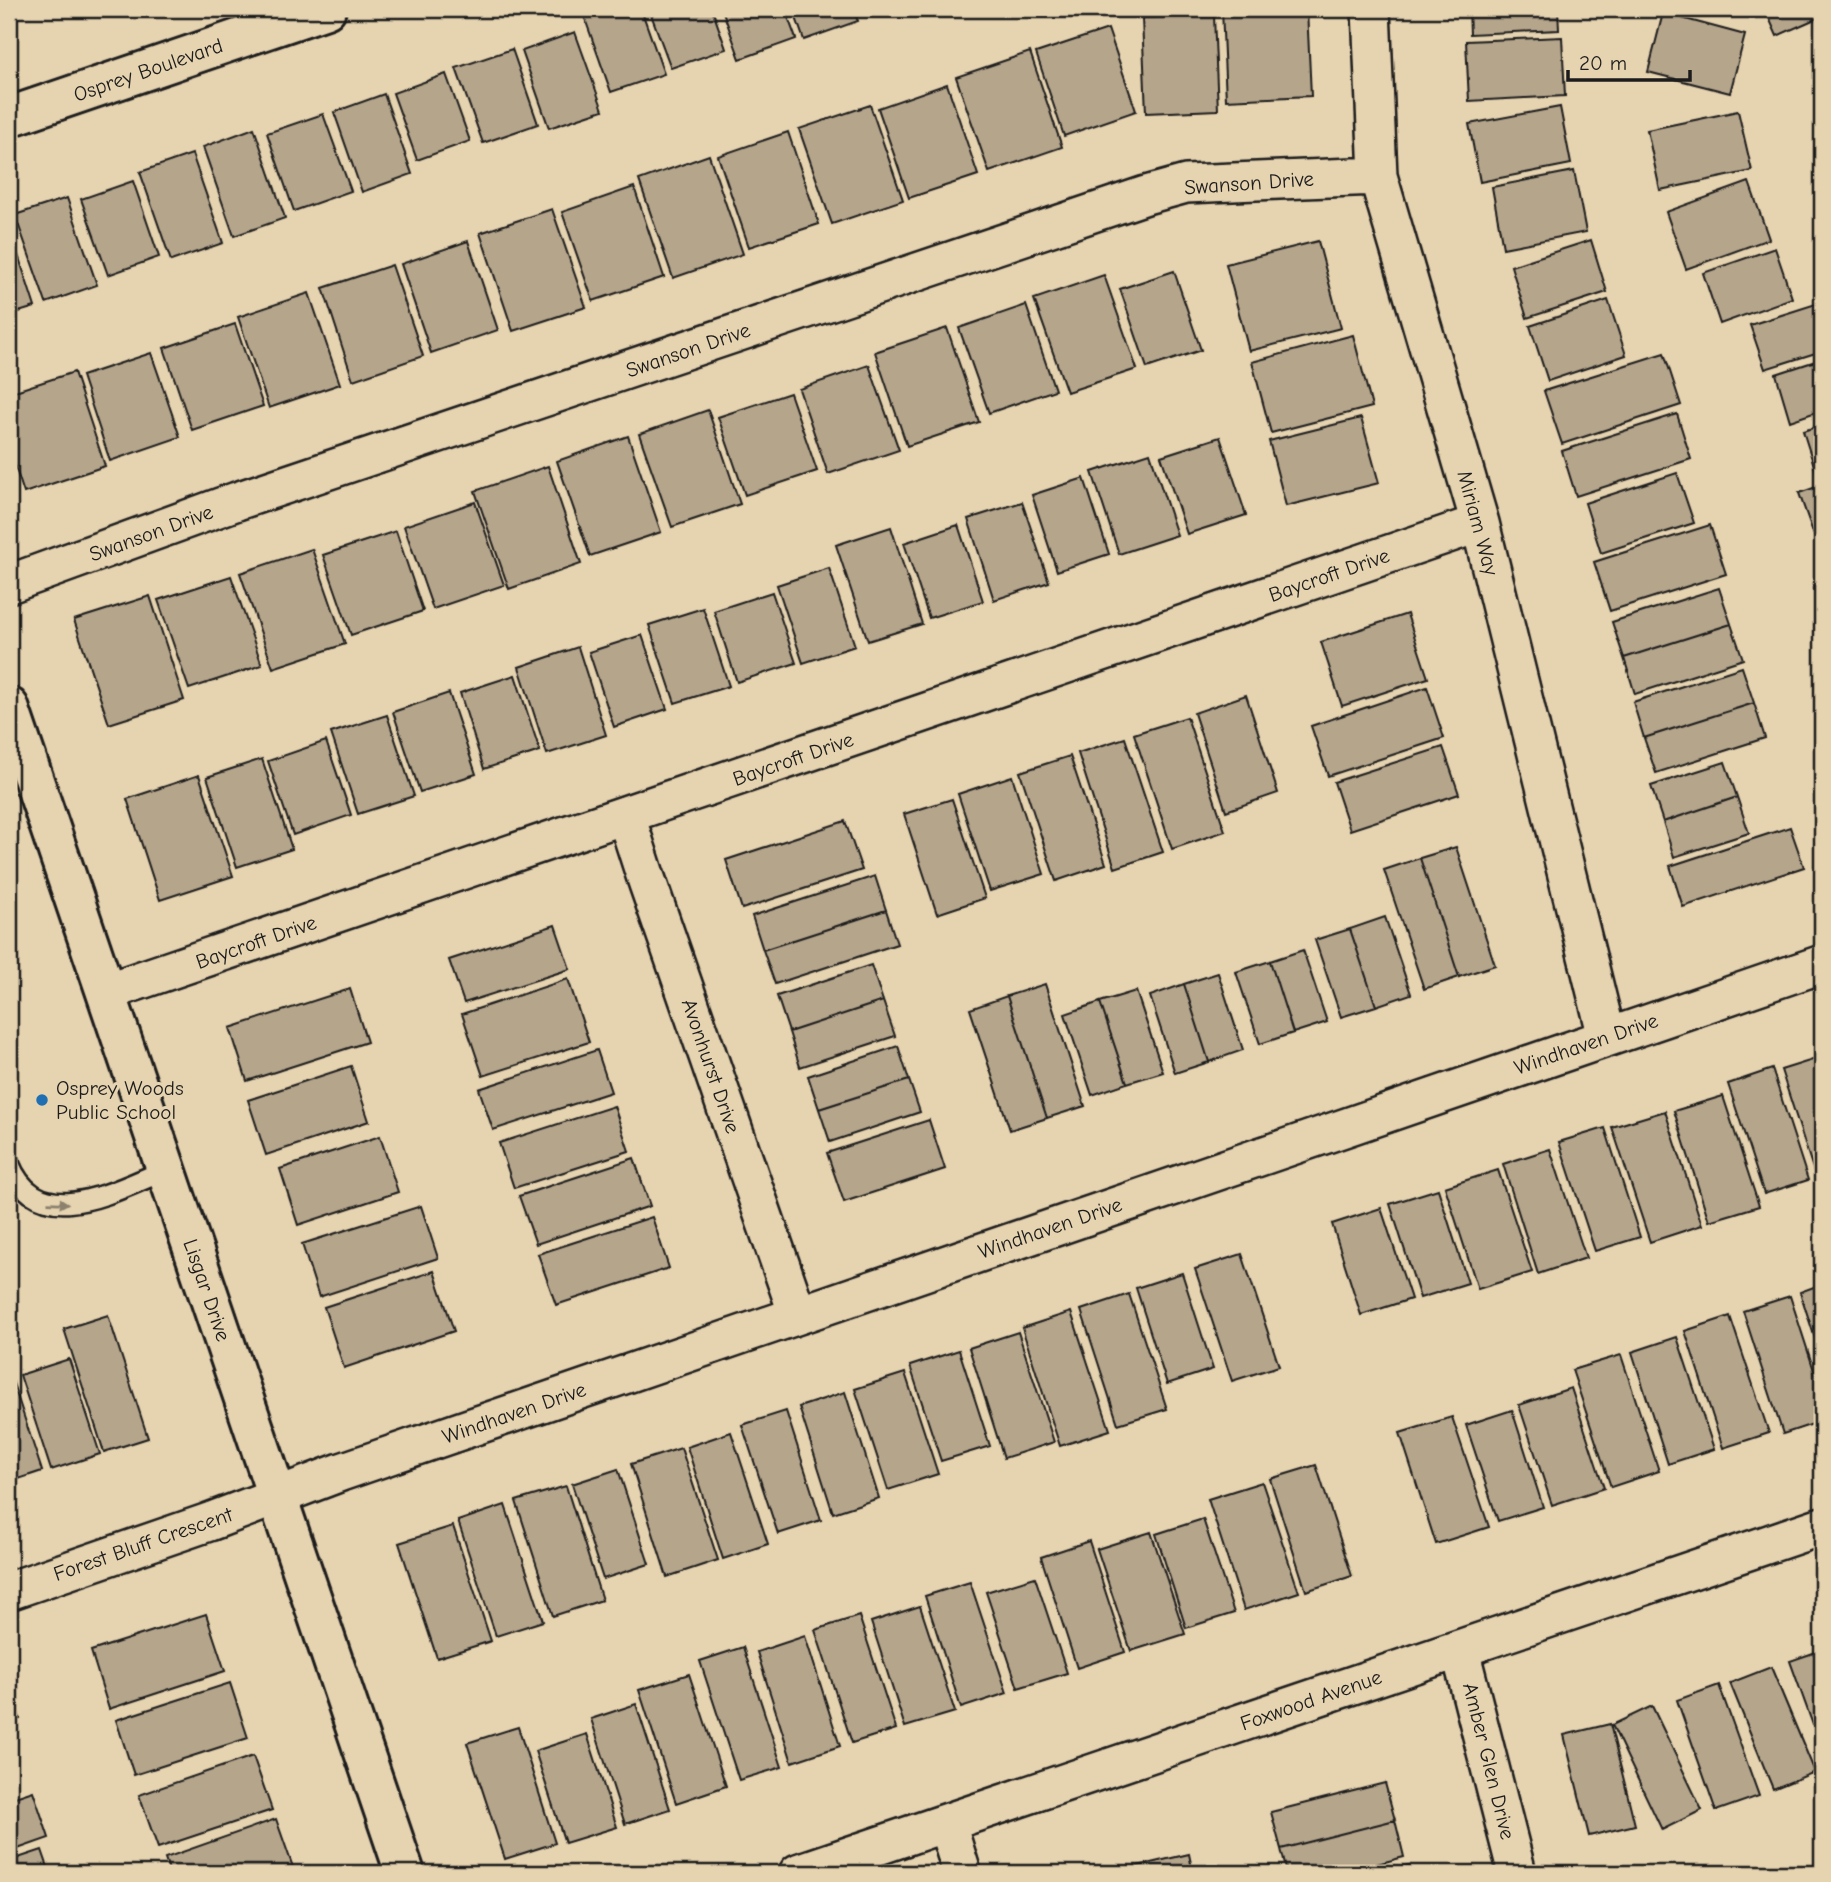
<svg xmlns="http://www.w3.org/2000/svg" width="1831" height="1882" viewBox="0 0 1831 1882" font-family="'Comic Neue',sans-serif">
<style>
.building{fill:#b5a58b;stroke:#1c1c1c;stroke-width:2}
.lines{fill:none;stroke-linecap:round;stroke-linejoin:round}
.lane-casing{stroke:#1c1c1c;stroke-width:24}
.street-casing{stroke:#1c1c1c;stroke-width:42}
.secondary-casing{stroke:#1c1c1c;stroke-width:44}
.lane{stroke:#e6d3b0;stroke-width:19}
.street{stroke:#e6d3b0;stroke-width:37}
.secondary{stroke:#e6d3b0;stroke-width:38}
.oneway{fill:#8b816d}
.poi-dot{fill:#1f6fb2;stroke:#e6d3b0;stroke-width:2.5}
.labels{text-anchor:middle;stroke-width:6;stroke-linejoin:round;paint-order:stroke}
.street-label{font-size:21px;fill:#1c1c1c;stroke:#e6d3b0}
.poi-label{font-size:21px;fill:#1c1c1c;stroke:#e6d3b0;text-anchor:start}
</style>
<rect width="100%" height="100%" fill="#e6d3b0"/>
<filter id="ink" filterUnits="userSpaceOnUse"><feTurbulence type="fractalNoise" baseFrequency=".0143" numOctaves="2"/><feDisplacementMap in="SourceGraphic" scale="14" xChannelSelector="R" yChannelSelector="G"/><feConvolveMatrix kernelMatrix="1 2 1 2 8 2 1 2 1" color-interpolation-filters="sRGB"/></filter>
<g filter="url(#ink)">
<path class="building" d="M606 9H641L664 74 611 92 584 16Z
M649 9H712L726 49 671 68Z
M722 9H785L796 39 740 59Z
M793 9H853L858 21 804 40Z
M1222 9H1307L1311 96 1226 100Z
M1469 9H1558L1559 30 1470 34Z
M1765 9H1822V16L1777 36Z
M1663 13 1745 35 1730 93 1648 72Z
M1214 16 1218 110 1146 113 1142 18Z
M1108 29 1136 111 1064 136 1036 53Z
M575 32 603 110 549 128 522 51Z
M1562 37 1565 96 1469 101 1466 41Z
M512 49 538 124 483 143 456 68Z
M1030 52 1062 147 989 172 956 77Z
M446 74 470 141 417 160 393 93Z
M947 84 978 175 909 198 878 108Z
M384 94 412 174 362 192 334 112Z
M870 105 903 200 832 224 799 129Z
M1560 107 1571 164 1480 182 1469 124Z
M1738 111 1752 171 1660 190 1647 130Z
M323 114 351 191 294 211 267 133Z
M254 128 285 218 234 236 203 147Z
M788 132 819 224 749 247 718 156Z
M192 154 223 243 171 261 140 172Z
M709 155 743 254 673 278 639 180Z
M1574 171 1586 232 1503 248 1492 187Z
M133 181 159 257 108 275 81 199Z
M1749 182 1769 239 1686 269 1666 212Z
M634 187 664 277 593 301 562 212Z
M67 198 97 285 46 303 15 215Z
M552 209 586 307 513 331 480 233Z
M9 227 35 307 9 315Z
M1591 240 1607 292 1527 318 1511 266Z
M468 241 498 330 431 353 401 264Z
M1318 241 1341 328 1249 351 1226 264Z
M1775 248 1792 298 1720 324 1703 273Z
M392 265 423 356 353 380 323 288Z
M1174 271 1201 350 1147 368 1120 289Z
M1104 275 1137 369 1067 392 1034 299Z
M309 293 340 384 269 408 238 317Z
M1608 300 1626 355 1548 381 1530 326Z
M1822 302V351L1765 369 1750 325Z
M1026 305 1055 390 989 413 959 328Z
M235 324 263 406 192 430 164 348Z
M947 328 979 422 907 446 875 352Z
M1353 335 1372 407 1271 433 1252 362Z
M151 353 180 437 110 461 82 376Z
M1664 353 1681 405 1562 444 1544 391Z
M1822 359V410L1790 421 1776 374Z
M869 365 899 450 828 474 799 389Z
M74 372 105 466 24 493 9 448V393Z
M790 393 817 471 745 495 718 417Z
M708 410 740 504 672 527 639 434Z
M1677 414 1691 459 1576 496 1562 451Z
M1361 418 1379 483 1286 506 1269 441Z
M1822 425V477L1818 478 1803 431Z
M628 436 661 532 590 556 557 461Z
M1220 437 1246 515 1187 534 1161 456Z
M1150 453 1177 535 1119 554 1092 472Z
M548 466 581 564 509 589 475 491Z
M1677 473 1694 523 1601 553 1585 503Z
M1084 478 1109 554 1057 571 1032 495Z
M1822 485V536L1815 538 1799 493Z
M475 502 504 585 433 609 404 526Z
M1022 502 1049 582 994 600 968 519Z
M958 525 983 601 929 618 904 543Z
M1710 525 1726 574 1610 611 1594 562Z
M891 527 922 624 868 641 836 545Z
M396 531 423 611 351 635 323 555Z
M312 549 345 644 273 668 240 573Z
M829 568 855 646 803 663 777 585Z
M231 576 262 665 189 689 158 600Z
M1719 588 1731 624 1624 658 1612 622Z
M772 592 796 663 737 682 714 611Z
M150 596 184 700 109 724 74 620Z
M703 608 729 686 675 703 649 625Z
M1407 614 1428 678 1342 706 1321 642Z
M1731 624 1743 659 1635 694 1624 658Z
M642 635 667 709 614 727 589 652Z
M578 647 606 735 547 754 519 667Z
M1742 667 1754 703 1644 738 1633 702Z
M515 675 540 751 484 769 460 693Z
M1427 687 1444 738 1328 776 1311 726Z
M449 693 476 774 420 792 393 712Z
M1246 695 1278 793 1226 811 1194 713Z
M1754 703 1765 738 1656 773 1644 738Z
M387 715 414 796 358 814 331 733Z
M1187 717 1225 831 1172 849 1134 734Z
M1125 738 1163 852 1115 868 1078 753Z
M326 741 351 815 293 835 268 761Z
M1443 747 1459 794 1350 830 1334 782Z
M1070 756 1106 864 1056 881 1020 772Z
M262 759 292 849 237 867 207 777Z
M1725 762 1737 797 1663 822 1651 786Z
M199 775 233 876 160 900 127 799Z
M1012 776 1044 874 990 891 958 794Z
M1737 797 1749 833 1674 857 1663 822Z
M952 799 985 898 937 914 904 814Z
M845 821 862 870 742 909 726 860Z
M1790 827 1804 867 1683 907 1670 866Z
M1456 847 1495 965 1459 977 1420 858Z
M1420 858 1459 977 1424 989 1384 870Z
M875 876 886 910 763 950 752 916Z
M886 910 897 944 775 984 763 950Z
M1385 917 1411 994 1376 1006 1350 929Z
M555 925 570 969 464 1003 449 960Z
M1350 929 1376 1006 1341 1017 1315 940Z
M1303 950 1327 1022 1293 1033 1270 961Z
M1270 961 1293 1033 1260 1044 1236 972Z
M871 965 883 1001 789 1032 777 996Z
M1218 973 1243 1050 1209 1062 1184 984Z
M568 979 589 1042 483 1076 462 1014Z
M1045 984 1085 1106 1047 1118 1007 996Z
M1184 984 1209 1062 1175 1073 1150 996Z
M350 989 367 1042 247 1081 230 1028Z
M1136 991 1163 1072 1127 1083 1100 1002Z
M1007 996 1047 1118 1010 1130 970 1009Z
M883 1001 895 1036 800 1067 789 1032Z
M1100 1002 1127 1083 1092 1095 1065 1014Z
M898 1046 909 1080 819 1109 808 1076Z
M597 1050 611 1092 493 1130 479 1089Z
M1822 1057V1182L1818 1184 1781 1070Z
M351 1066 369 1121 266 1155 248 1100Z
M1772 1069 1808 1180 1764 1194 1728 1084Z
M909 1080 920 1112 830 1142 819 1109Z
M1723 1096 1759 1206 1709 1221 1674 1111Z
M614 1106 629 1151 514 1188 499 1143Z
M1665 1111 1702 1225 1650 1242 1612 1127Z
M929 1120 945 1169 844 1202 827 1153Z
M1605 1128 1640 1237 1595 1251 1559 1142Z
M380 1136 398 1192 298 1225 280 1169Z
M1550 1149 1586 1258 1538 1274 1503 1164Z
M634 1158 650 1206 536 1244 519 1196Z
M1498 1170 1532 1272 1478 1289 1445 1187Z
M1438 1189 1468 1283 1420 1298 1390 1204Z
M421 1206 438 1258 319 1297 302 1244Z
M1381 1208 1411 1299 1361 1315 1332 1224Z
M652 1217 669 1268 556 1305 538 1254Z
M1242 1254 1279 1366 1232 1381 1195 1269Z
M434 1271 454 1331 344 1368 324 1307Z
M1182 1273 1213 1369 1167 1384 1136 1288Z
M1822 1284V1360L1800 1292Z
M1129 1294 1167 1409 1118 1424 1081 1310Z
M1790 1296 1822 1395V1421L1783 1434 1743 1311Z
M1071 1312 1110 1430 1060 1446 1022 1328Z
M108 1315 148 1438 104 1452 64 1329Z
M1730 1316 1769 1433 1723 1448 1685 1331Z
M1018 1332 1054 1442 1004 1458 969 1348Z
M1677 1337 1714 1449 1668 1464 1632 1352Z
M959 1350 990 1446 941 1461 910 1366Z
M1621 1355 1659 1471 1611 1487 1572 1370Z
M69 1359 100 1454 51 1470 20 1375Z
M9 1371 42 1471 9 1482Z
M905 1373 938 1474 888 1490 855 1389Z
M1571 1388 1604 1488 1552 1505 1519 1405Z
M845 1392 879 1498 833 1513 799 1407Z
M1512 1410 1543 1507 1498 1521 1466 1425Z
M786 1411 821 1520 778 1534 742 1425Z
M1452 1417 1489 1527 1436 1544 1400 1433Z
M731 1432 768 1544 723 1559 687 1447Z
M681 1448 718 1560 667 1577 631 1464Z
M1316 1465 1352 1576 1306 1591 1270 1479Z
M618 1469 649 1564 603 1579 572 1484Z
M1262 1482 1299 1592 1244 1610 1208 1499Z
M566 1486 602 1600 553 1616 516 1501Z
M505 1505 543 1621 496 1636 458 1521Z
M1203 1519 1234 1613 1186 1628 1156 1534Z
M453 1526 491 1641 437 1658 399 1543Z
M1151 1532 1185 1634 1131 1651 1097 1549Z
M1089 1541 1125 1652 1077 1668 1041 1557Z
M1035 1577 1067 1673 1018 1688 986 1592Z
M970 1582 1007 1693 961 1708 925 1596Z
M920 1606 955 1712 905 1727 871 1622Z
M206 1614 225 1671 109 1709 91 1651Z
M859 1616 896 1729 852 1743 815 1630Z
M805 1636 840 1746 792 1762 757 1652Z
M743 1647 782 1767 739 1780 700 1661Z
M1822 1650V1750L1790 1661Z
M1771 1667 1815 1772 1773 1789 1730 1683Z
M689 1674 726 1786 676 1803 639 1690Z
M230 1683 248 1738 134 1775 116 1720Z
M9 1684 20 1719 9 1723Z
M1719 1685 1759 1796 1716 1811 1677 1700Z
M636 1704 670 1809 625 1824 591 1719Z
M1652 1706 1702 1810 1662 1830 1612 1725Z
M1610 1724 1635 1825 1589 1836 1564 1735Z
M518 1727 555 1843 505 1859 467 1743Z
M587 1734 617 1827 565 1843 535 1751Z
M253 1756 272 1810 158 1848 139 1795Z
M1385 1783 1395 1820 1281 1849 1271 1812Z
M33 1791 49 1838 9 1852V1799Z
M276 1819 295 1873H170L165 1858Z
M1395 1820 1404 1857 1342 1873H1287L1281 1849Z
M42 1850 50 1873H9V1861Z
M1189 1854 1193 1873H1108Z
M1409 1865 1411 1873H1378Z"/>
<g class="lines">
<g class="lane-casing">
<path id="lane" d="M9 1163C38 1236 115 1190 166 1170"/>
</g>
<g class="street-casing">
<path id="street" d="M1371 9 1378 176 1480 523 1607 1037
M9 584 237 501 1146 195 1186 184 1378 176
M626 816 645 875 798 1315
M106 992 1480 523
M9 1591 209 1522 341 1472 1822 964
M1460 1650 1517 1873
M947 1824 962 1873
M798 1873 1822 1526"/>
</g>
<g class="secondary-casing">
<path id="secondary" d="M9 117 326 9
M9 707 405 1873"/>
</g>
<use href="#lane" class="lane"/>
<use href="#street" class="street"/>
<use href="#secondary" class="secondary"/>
</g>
<defs><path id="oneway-solid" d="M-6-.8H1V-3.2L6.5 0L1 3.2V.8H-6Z" transform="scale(1.75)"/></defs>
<use class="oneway" href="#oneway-solid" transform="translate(58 1203) rotate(2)"/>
</g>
<circle class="poi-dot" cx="42" cy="1100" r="7"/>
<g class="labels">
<g class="street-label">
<text transform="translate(148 70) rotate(-19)" y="7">Osprey Boulevard</text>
<text transform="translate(1249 183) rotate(-4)" y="7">Swanson Drive</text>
<text transform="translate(688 350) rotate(-19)" y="7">Swanson Drive</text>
<text transform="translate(1478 523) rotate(75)" y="7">Miriam Way</text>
<text transform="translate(151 533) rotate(-20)" y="7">Swanson Drive</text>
<text transform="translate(1329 575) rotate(-19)" y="7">Baycroft Drive</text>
<text transform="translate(793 759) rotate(-19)" y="7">Baycroft Drive</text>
<text transform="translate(256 942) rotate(-19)" y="7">Baycroft Drive</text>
<text transform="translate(1586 1044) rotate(-19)" y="7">Windhaven Drive</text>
<text transform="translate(711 1066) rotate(71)" y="7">Avonhurst Drive</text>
<text transform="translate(1050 1228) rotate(-19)" y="7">Windhaven Drive</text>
<text transform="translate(207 1290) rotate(71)" y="7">Lisgar Drive</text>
<text transform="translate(514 1413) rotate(-19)" y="7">Windhaven Drive</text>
<text transform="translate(143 1544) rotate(-19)" y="7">Forest Bluff Crescent</text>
<text transform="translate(1311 1700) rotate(-19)" y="7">Foxwood Avenue</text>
<text transform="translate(1489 1761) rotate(76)" y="7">Amber Glen Drive</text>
</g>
<g class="poi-label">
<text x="56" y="1095">Osprey Woods<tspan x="56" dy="24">Public School</tspan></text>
</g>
</g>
<rect width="1831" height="1882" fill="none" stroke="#e6d3b0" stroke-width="35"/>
<rect x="18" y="18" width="1796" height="1847" fill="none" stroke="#1c1c1c" stroke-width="2.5" filter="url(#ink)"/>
<path d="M1568 70v10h122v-10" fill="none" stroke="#1c1c1c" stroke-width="3.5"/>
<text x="1579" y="70" font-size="21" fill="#1c1c1c" stroke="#e6d3b0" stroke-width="5" paint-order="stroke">20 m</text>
</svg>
